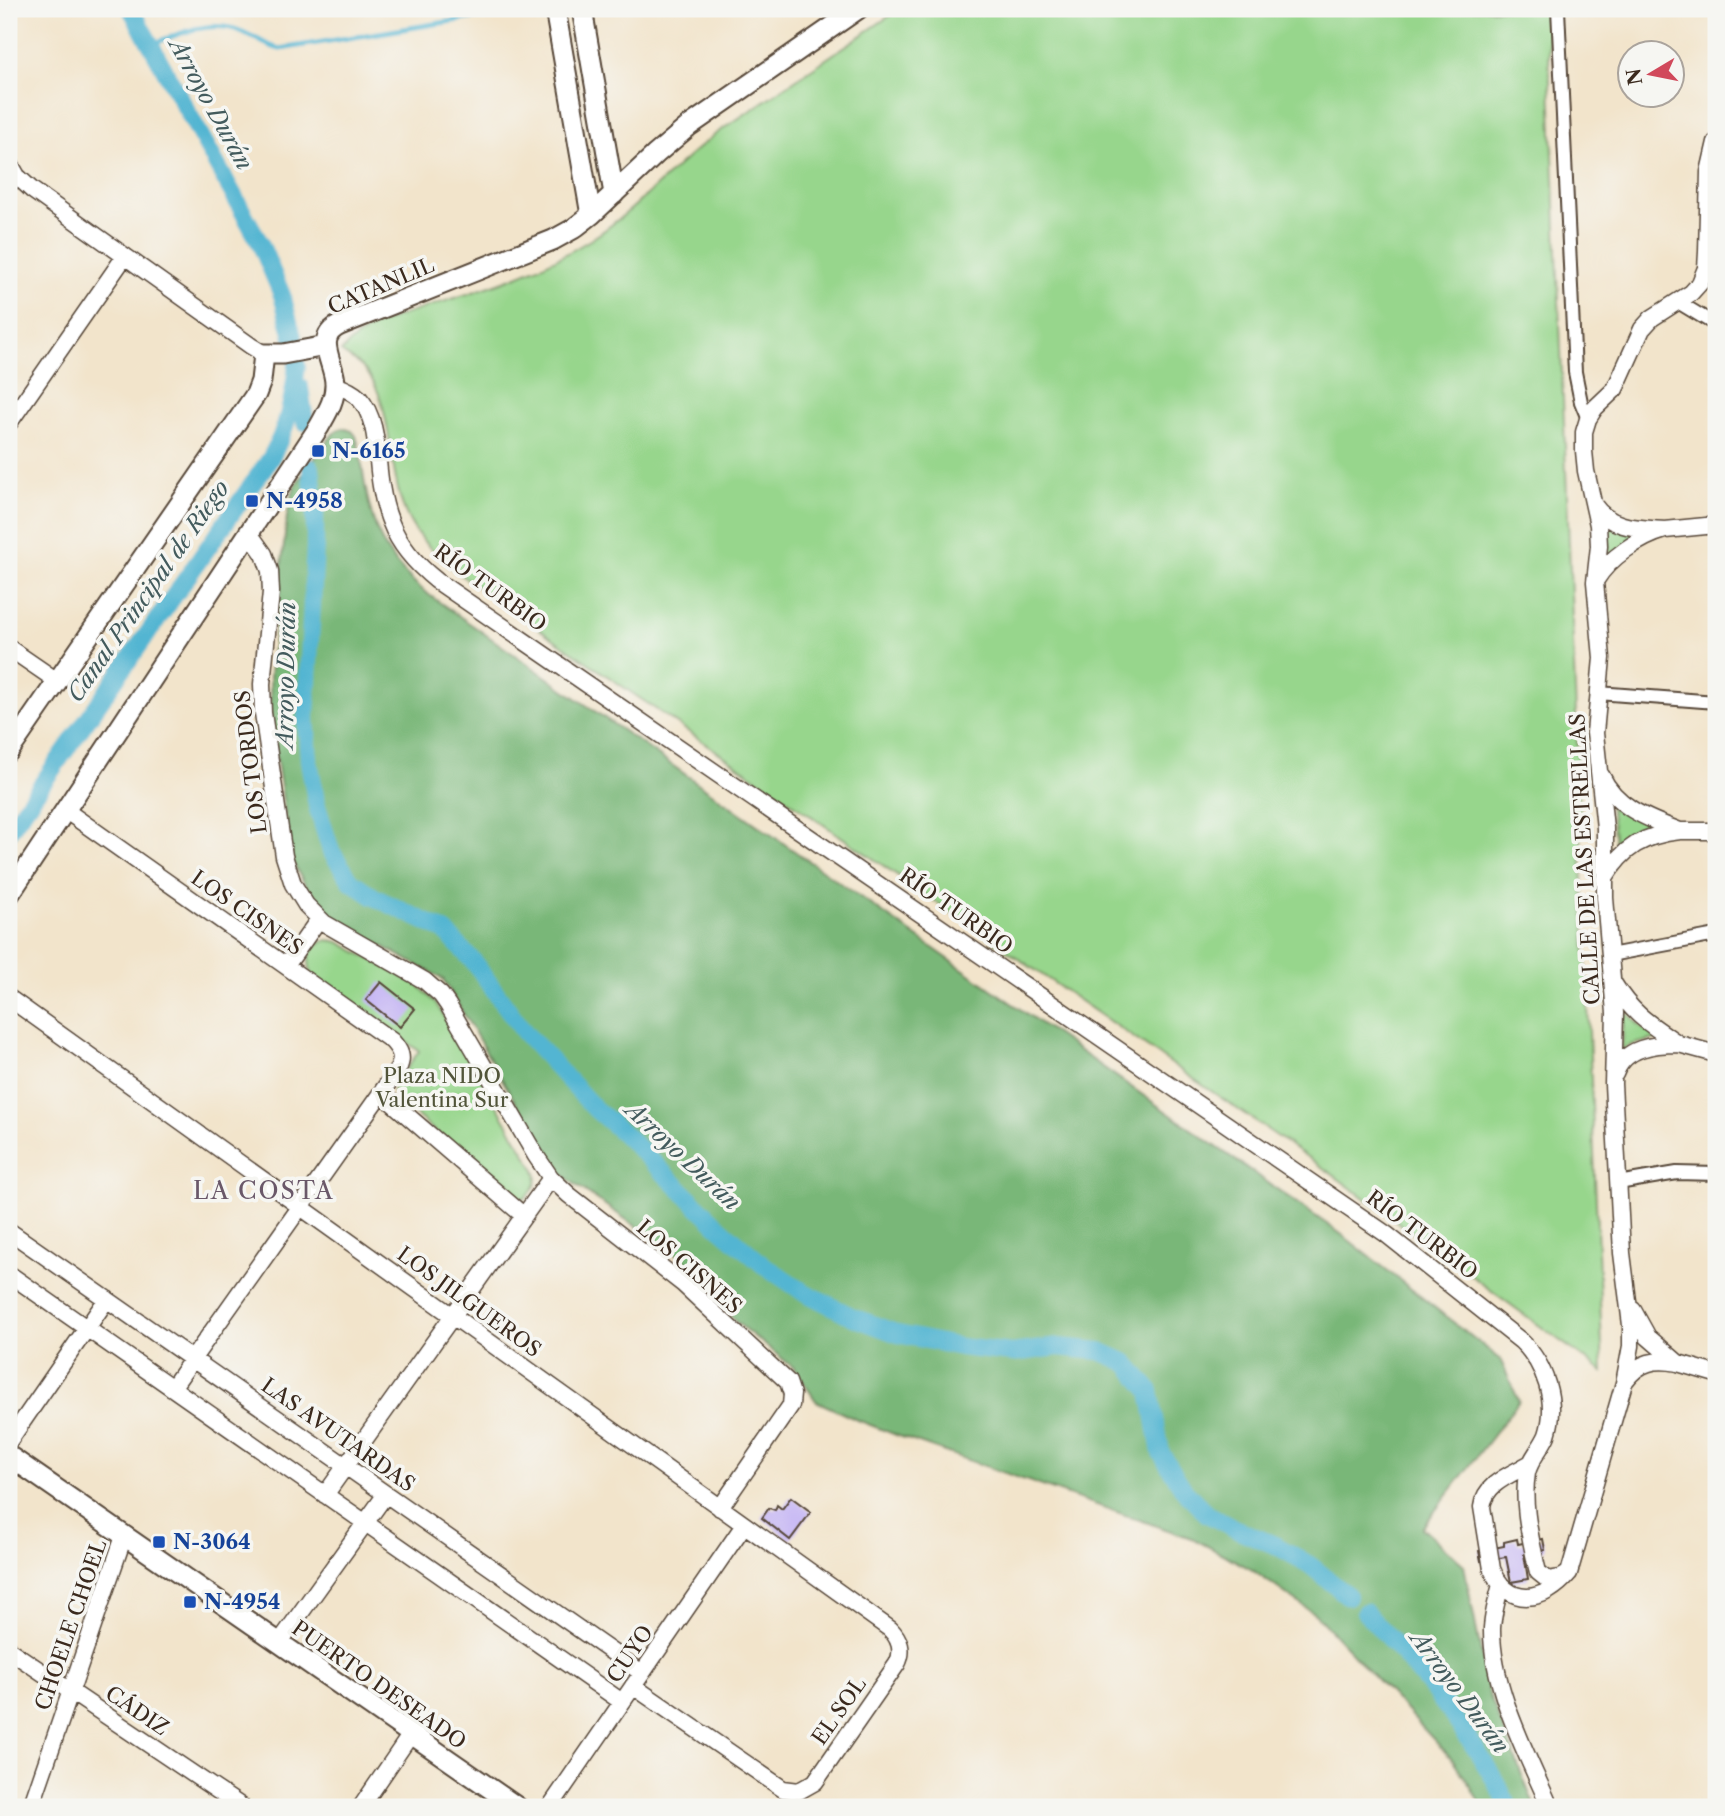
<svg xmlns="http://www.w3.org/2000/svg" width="1725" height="1816" viewBox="0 0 1725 1816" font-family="'Libre Caslon Text',serif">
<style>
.green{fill:#97d68c;stroke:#698055;stroke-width:2}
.forest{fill:#79b778;stroke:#5a704b;stroke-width:2}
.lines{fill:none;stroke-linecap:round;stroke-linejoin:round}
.stream{stroke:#53b5d2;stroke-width:5}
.canal{stroke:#53b5d2;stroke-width:18}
.building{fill:#c0aef4}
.pedestrian-casing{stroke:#564638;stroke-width:16}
.minor-casing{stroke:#564638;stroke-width:19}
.tertiary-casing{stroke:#564638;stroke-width:23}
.pedestrian{stroke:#fff;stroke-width:12}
.minor{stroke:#fff;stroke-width:16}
.tertiary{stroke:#fff;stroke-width:19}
.transit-dot{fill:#1a4fb4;stroke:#f6f6f2;stroke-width:2.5}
.labels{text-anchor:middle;stroke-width:7;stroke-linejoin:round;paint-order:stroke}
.street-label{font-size:21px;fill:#3b2a1e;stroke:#f6f6f2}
.transit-label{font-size:21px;font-weight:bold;fill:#164399;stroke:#f6f6f2;text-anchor:start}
.park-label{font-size:21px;fill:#52553a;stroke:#f6f6f2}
.water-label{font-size:23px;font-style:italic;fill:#435b5d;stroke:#f6f6f2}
.quarter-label{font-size:24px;letter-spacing:2px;fill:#6a5869;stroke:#f6f6f2}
</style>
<rect width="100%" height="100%" fill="#f6f6f2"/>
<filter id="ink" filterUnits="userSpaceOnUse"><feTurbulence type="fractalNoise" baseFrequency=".0143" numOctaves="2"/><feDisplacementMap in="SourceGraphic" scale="14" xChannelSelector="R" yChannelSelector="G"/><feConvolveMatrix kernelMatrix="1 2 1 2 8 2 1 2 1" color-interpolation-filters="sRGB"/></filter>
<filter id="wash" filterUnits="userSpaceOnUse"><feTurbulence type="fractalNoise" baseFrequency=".00686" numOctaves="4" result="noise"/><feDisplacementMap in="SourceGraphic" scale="28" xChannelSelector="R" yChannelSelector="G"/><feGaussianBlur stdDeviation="1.57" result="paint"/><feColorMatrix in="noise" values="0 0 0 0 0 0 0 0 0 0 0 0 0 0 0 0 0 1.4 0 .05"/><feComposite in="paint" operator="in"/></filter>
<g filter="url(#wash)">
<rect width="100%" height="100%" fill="#f2e4cb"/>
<path class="green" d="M900 9H1547L1603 1372 1329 1172 459 574C440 558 419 541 408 518 386 476 395 399 363 368 357 362 348 357 341 352 352 339 364 331 380 323 450 298 526 280 590 240 636 211 673 166 717 133Z
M1607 526 1641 535 1609 557Z
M1609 798 1659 828 1636 836 1616 850Z
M328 940 339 942 418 985 436 1003 535 1170C540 1182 534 1190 525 1198L516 1201 394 1096 393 1090 396 1084 419 1051 312 975C305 958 310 944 328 940Z
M1624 1010 1642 1028 1659 1038 1631 1045 1622 1050Z"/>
<path class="forest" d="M343 428 352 431 356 436C361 452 362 468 365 485 374 535 386 558 425 592L1341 1234 1500 1359 1519 1401 1422 1528 1464 1565 1489 1694 1535 1807H1482L1471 1787 1453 1760 1316 1615 1249 1568 1194 1539 896 1435 855 1419 816 1401 794 1368 736 1322 728 1312 708 1281 699 1270 569 1180 560 1172 545 1152 443 979 332 919 316 902 296 869 292 859 271 723 270 675 287 516 295 485 333 434 337 430Z"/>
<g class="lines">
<path class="stream" d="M150 45C178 34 210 19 240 31 254 36 265 46 280 49L527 9"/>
<path class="canal" d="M131 9 260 243 282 295 294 341
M300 387 305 422
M311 468 315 508V546L306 718 309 761 317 806 331 851 351 881 374 897 445 931 474 962 525 1033 595 1109 624 1134 719 1227 762 1264 802 1291 853 1317 898 1334 960 1347 1012 1353 1058 1347 1100 1351 1127 1363 1150 1391 1161 1453 1184 1490 1207 1514 1234 1528 1277 1546 1310 1565 1348 1596
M9 831 270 459C288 428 293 399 297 365
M1365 1612C1420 1671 1473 1734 1509 1807"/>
</g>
<g id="blocks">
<path class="building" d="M381 982 415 1009 400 1027 366 1000Z
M791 1497 811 1512 790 1540 762 1518 769 1508 775 1510 777 1505 782 1509Z
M1517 1539 1518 1544 1543 1539 1545 1550 1524 1554 1528 1579 1511 1582 1506 1557 1481 1561 1479 1551 1504 1546V1542Z"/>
</g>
</g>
<g filter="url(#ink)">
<use href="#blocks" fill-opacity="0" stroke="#564638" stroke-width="2"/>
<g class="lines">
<g class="pedestrian-casing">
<path id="pedestrian" d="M1558 9 1575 372 1581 402 1588 419
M1678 302 1716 325
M1598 693 1716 702
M1610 955 1716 935
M1618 1183 1677 1173 1716 1174"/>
</g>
<g class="minor-casing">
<path id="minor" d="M9 162 17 176 32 190 251 346 264 354
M335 385C344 388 352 391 359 398 379 420 376 458 381 486 383 498 386 511 391 523 400 547 417 565 437 581L1386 1234 1521 1341C1545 1364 1558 1402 1547 1435 1541 1449 1530 1459 1527 1473 1522 1504 1530 1535 1536 1564L1538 1572 1548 1580 1561 1578 1569 1573
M9 423 125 256
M1594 505C1610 529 1639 528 1665 530 1640 537 1609 558 1596 580
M1665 530 1716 525
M249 533 264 554 270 571 271 592 262 684 263 713 284 856 293 884 306 905 324 923 425 981 441 995 448 1005 536 1156 551 1178 569 1195 683 1284 788 1382 792 1394 791 1405 720 1508
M9 648 57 681
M1601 775C1616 808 1649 819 1680 831 1644 835 1623 847 1604 879
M65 810 392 1041C400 1050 404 1057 398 1069L172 1388
M1680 831H1716
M286 966 319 919
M1614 984C1632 1014 1651 1025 1679 1044 1654 1044 1624 1047 1615 1074
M9 998 890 1629C900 1639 904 1651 897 1664L815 1782 799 1791 783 1789 633 1686
M1679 1044 1716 1054
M381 1093 524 1216
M9 1231 642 1673
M9 1274 622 1702
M1678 1363 1716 1374
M1625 1381C1639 1361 1656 1359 1678 1363L1648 1337 1633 1310
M9 1441 107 1299
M1529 1464C1510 1475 1485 1483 1482 1507L1492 1569C1508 1609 1545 1602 1569 1573L1624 1383 1631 1346V1325L1622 1253 1613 1084 1615 1013 1605 898V828L1595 733 1602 658 1595 582 1599 546 1598 525 1586 471 1584 451V432L1588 419 1595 408 1615 389 1642 329 1652 318 1691 293 1700 283 1706 268 1707 252 1709 172 1716 142
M325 1495 551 1178
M1501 1585C1497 1599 1493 1613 1492 1628 1491 1687 1527 1754 1550 1807
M279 1643 386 1494
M9 1650 242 1807
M31 1807 124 1536
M361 1807 411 1734
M550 1807 744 1525"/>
</g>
<g class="tertiary-casing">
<path id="tertiary" d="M555 9 591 215
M582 9 614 194
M9 751 256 394 261 381 264 354H283L326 346
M9 895 319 427C326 414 335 401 335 385 336 364 312 338 340 325L553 240 573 229 591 215 656 154 689 126 858 9
M9 1456 517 1807"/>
</g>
<use href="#pedestrian" class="pedestrian"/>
<use href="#minor" class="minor"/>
<use href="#tertiary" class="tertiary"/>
</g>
</g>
<g class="transit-dot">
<rect x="311" y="444" width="14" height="14" rx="3.5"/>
<rect x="245" y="494" width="14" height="14" rx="3.5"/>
<rect x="152" y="1535" width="14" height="14" rx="3.5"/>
<rect x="183" y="1595" width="14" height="14" rx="3.5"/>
</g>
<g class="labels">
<g class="street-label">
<text transform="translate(381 286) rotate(-23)" y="7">CATANLIL</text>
<text transform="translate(490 588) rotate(36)" y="7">RÍO TURBIO</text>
<text transform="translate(251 762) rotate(-97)" y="7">LOS TORDOS</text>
<text transform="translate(1585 859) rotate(-93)" y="7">CALLE DE LAS ESTRELLAS</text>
<text transform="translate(956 911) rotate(35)" y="7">RÍO TURBIO</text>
<text transform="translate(247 913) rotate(35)" y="7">LOS CISNES</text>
<text transform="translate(1422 1235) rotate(37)" y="7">RÍO TURBIO</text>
<text transform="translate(689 1267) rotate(41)" y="7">LOS CISNES</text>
<text transform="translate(469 1302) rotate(36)" y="7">LOS JILGUEROS</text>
<text transform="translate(338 1435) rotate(35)" y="7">LAS AVUTARDAS</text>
<text transform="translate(71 1625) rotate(-71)" y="7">CHOELE CHOEL</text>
<text transform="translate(630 1654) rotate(-56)" y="7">CUYO</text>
<text transform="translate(379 1685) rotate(35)" y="7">PUERTO DESEADO</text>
<text transform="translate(137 1711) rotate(34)" y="7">CÁDIZ</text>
<text transform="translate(839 1711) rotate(-55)" y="7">EL SOL</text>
</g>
<g class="transit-label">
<text x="332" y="458">N-6165</text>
<text x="266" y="508">N-4958</text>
<text x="173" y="1549">N-3064</text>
<text x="204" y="1609">N-4954</text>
</g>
<g class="park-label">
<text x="442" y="1083">Plaza NIDO<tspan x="442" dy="24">Valentina Sur</tspan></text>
</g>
<g class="water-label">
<text transform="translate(211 104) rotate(61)" y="8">Arroyo Durán</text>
<text transform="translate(148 591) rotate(-55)" y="8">Canal Principal de Riego</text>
<text transform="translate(286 675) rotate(-89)" y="8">Arroyo Durán</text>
<text transform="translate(683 1156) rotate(43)" y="8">Arroyo Durán</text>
<text transform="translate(1460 1692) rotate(53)" y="8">Arroyo Durán</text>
</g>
<g class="quarter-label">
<text x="264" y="1199">LA COSTA</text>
</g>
</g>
<rect width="1725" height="1816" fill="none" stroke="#f6f6f2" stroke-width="35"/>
<g transform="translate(1651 74) rotate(260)"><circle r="33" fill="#f6f6f2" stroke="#aba49d" stroke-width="2"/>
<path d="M0-5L12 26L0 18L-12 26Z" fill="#d1495b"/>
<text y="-10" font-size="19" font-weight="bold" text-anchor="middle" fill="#3b2a1e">N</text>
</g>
</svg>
